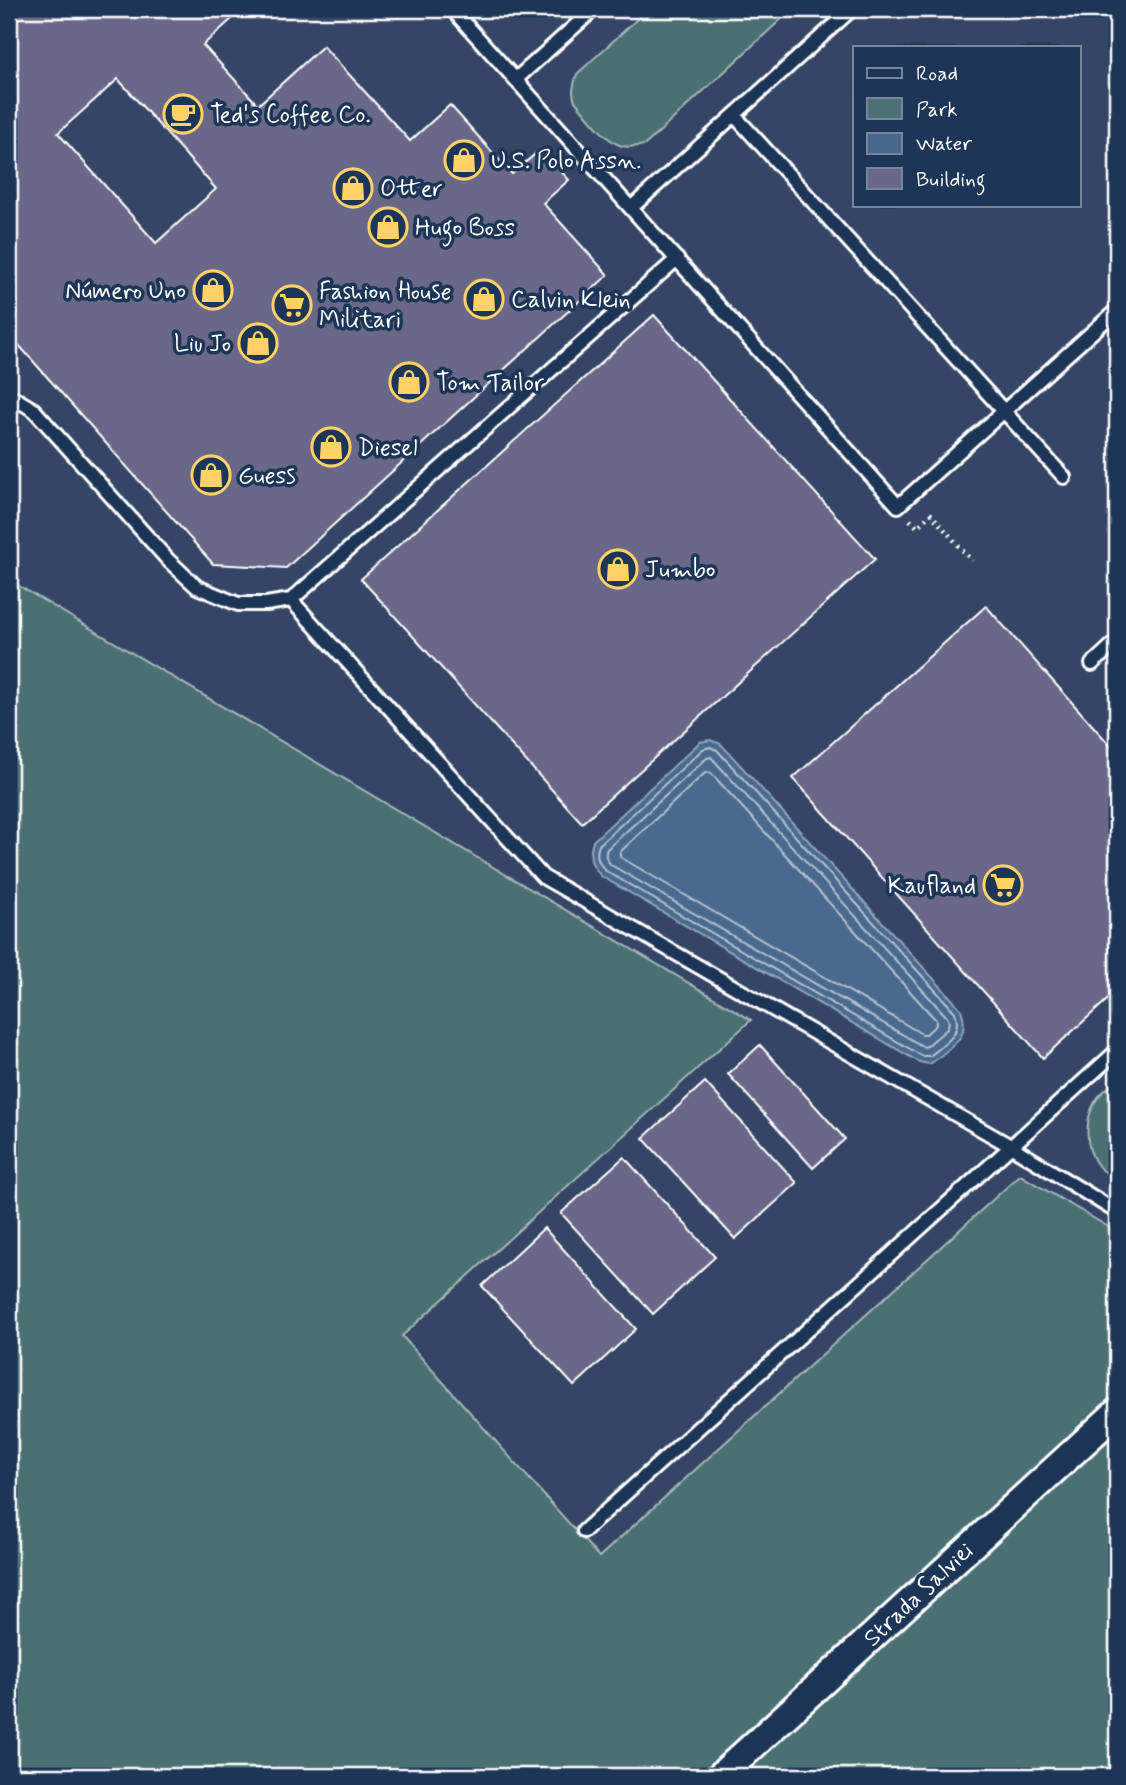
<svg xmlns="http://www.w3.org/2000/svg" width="1126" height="1785" viewBox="0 0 1126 1785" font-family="Mynerve,sans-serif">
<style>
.built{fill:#344466;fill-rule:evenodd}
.green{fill:#4c7073;stroke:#a6b8b9;stroke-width:2}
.water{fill:#48698e;stroke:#91a5bb;stroke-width:2}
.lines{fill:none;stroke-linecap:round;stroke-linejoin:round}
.shore{stroke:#b6c3d2;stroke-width:2}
.building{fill:#6a6788;stroke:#fff;stroke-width:2;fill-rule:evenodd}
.service-casing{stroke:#fff;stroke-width:18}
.minor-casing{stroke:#fff;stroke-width:32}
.path{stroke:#fff;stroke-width:4.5;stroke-dasharray:2 5;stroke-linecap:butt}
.service{stroke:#1d3557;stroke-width:12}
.minor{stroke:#1d3557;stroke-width:26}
.labels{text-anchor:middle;stroke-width:7;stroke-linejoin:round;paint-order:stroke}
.poi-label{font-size:24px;fill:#fff;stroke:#1d3557;text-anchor:start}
.street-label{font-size:24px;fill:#fff;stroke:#1d3557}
</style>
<rect width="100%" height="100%" fill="#1d3557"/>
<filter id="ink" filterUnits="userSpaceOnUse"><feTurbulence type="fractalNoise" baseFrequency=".0143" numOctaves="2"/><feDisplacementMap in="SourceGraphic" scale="14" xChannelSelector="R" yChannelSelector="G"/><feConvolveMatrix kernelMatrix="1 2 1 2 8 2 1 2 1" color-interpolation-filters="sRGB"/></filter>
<g filter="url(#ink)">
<path class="built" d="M9 9H1117V1232L1020 1175 599 1557 402 1336 750 1020 9 580ZM855 47H1079V205H855Z"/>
<path class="green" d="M648 9H805L796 18 789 12 645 145C637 146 629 148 622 146 606 142 586 114 575 101 571 92 574 84 577 74Z
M9 580 751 1020 402 1336 599 1557 1020 1175 1117 1232V1776H9Z
M1117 1081V1178C1111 1175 1103 1172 1099 1167 1082 1146 1084 1109 1104 1091 1108 1087 1113 1084 1117 1081Z"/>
<path class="water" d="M710 740 721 744 961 1009C971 1038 953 1045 933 1062L929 1064 919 1062 601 876C590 863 588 858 593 841L700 742Z"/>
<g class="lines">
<path class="shore" d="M710 747 717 750 955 1012C963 1035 945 1043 930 1056H922L606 871C598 863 595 856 599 845L703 749Z
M711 757 947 1017 949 1022 947 1029 927 1046 924 1047 611 865C607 860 604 856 607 849L707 758Z
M706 772 711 773 936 1020V1025L926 1034H922L620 857V852Z"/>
</g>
<path class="building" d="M9 9H243L203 45 258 105 323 46 410 141 450 105 512 174 541 149 569 180 543 203 608 275 286 568 213 564 9 334ZM118 79 216 189 156 243 58 133Z
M654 315 875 559 582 823 361 579Z
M986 606 1117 753V991L1043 1058 793 778Z
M760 1045 845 1139 813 1168 728 1074Z
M705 1082 797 1183 735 1239 643 1138Z
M624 1157 715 1257 653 1314 561 1213Z
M544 1228 636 1329 574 1386 482 1286Z"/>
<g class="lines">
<g class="service-casing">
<path id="service" d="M452 9 898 506 1117 310
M515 80 594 9
M734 115 1064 477
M631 208 852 9
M9 395 34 410 168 560 197 587 238 604H266L291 600 677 259
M291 600 543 877 1012 1147 1117 1212
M1092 664 1117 641
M584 1531 1117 1051"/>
</g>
<g class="minor-casing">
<path id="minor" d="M720 1776 1117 1412"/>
</g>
<path class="path" d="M910 520 917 527 931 514 972 561"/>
<use href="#service" class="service"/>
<use href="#minor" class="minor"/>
</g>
</g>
<defs>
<g id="cafe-ring" transform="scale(2.0125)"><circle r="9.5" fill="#1d3557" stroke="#ffd166" stroke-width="1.5"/><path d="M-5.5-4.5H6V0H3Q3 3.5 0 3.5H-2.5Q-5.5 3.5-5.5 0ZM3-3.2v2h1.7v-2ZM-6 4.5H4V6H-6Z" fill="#ffd166"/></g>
<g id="shop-ring" transform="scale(2.0125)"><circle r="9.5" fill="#1d3557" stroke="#ffd166" stroke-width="1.5"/><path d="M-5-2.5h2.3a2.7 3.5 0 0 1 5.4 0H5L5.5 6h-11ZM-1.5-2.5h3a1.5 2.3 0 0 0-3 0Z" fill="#ffd166"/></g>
<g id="supermarket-ring" transform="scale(2.0125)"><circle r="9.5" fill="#1d3557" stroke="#ffd166" stroke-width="1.5"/><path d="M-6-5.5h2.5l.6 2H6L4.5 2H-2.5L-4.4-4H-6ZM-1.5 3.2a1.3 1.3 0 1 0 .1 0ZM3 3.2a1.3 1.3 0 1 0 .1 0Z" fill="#ffd166"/></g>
</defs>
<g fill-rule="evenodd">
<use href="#cafe-ring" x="183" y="114"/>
<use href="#shop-ring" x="464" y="160"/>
<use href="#shop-ring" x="353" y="188"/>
<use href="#shop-ring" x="388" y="227"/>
<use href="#shop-ring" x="213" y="290"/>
<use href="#shop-ring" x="484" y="299"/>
<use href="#supermarket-ring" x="292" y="305"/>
<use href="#shop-ring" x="258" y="343"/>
<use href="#shop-ring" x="409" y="382"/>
<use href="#shop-ring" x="331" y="447"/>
<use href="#shop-ring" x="211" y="475"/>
<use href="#shop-ring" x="618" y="569"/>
<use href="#supermarket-ring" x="1003" y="885"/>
</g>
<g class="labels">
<g class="poi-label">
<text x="210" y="122">Ted's Coffee Co.</text>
<text x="491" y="168">U.S. Polo Assn.</text>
<text x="380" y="196">Otter</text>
<text x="415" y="235">Hugo Boss</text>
<text x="186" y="298" text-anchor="end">Número Uno</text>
<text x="319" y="299">Fashion House<tspan x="319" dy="28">Militari</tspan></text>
<text x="511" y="307">Calvin Klein</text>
<text x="231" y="351" text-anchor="end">Liu Jo</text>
<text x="436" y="390">Tom Tailor</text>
<text x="358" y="455">Diesel</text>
<text x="238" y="483">Guess</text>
<text x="645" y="577">Jumbo</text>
<text x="976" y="893" text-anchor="end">Kaufland</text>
</g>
<g class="street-label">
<text transform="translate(918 1594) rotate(-43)" y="8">Strada Salviei</text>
</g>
</g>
<rect width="1126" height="1785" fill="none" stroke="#1d3557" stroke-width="35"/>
<rect x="18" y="18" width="1091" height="1750" fill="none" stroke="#fff" stroke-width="2.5" filter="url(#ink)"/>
<rect x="853" y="46" width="228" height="161" fill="#1d3557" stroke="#77869a" stroke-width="2"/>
<rect x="867" y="68" width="35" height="10" fill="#1d3557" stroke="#77869a" stroke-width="2"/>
<text x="916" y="80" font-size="21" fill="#ffffff">Road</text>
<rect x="867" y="98" width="35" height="21" fill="#4c7073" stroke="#77869a" stroke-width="2"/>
<text x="916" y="116" font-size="21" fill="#ffffff">Park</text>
<rect x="867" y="133" width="35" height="21" fill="#48698e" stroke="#77869a" stroke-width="2"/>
<text x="916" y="150" font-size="21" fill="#ffffff">Water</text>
<rect x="867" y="168" width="35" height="21" fill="#6a6788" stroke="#77869a" stroke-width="2"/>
<text x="916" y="186" font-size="21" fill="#ffffff">Building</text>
</svg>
